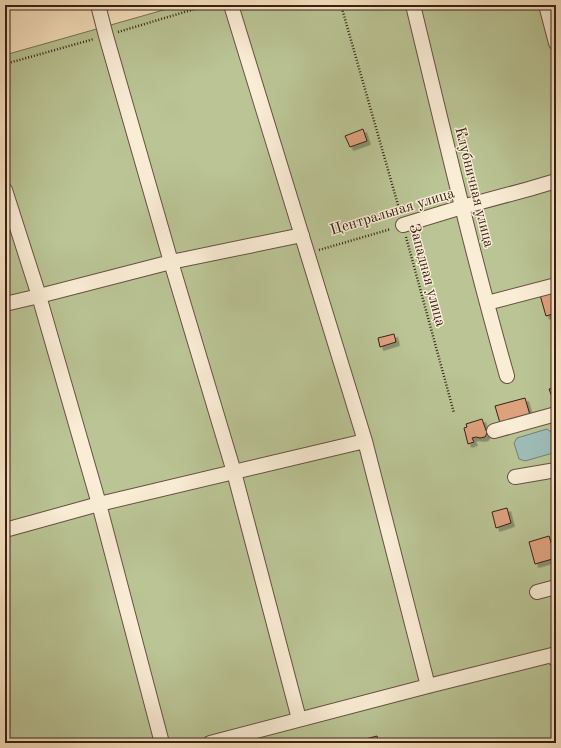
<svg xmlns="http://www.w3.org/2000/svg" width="561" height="748" viewBox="0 0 561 748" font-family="'Old Standard TT',serif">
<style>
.green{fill:#bac495;stroke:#787256}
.water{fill:#9ebdb8;stroke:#757e78}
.building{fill:#dea17e;stroke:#372017;filter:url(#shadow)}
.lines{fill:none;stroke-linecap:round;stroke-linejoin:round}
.minor-casing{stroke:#675141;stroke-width:16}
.path{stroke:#372017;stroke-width:2.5;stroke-dasharray:1 2;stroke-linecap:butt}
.minor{stroke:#faedd6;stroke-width:14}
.labels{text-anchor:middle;stroke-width:3;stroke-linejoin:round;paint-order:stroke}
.street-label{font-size:15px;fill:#372017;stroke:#faedd6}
</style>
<defs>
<filter id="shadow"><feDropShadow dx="3.5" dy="3.5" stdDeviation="0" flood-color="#0004"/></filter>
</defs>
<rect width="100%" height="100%" fill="#f8e3c0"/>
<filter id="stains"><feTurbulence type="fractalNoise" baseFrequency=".005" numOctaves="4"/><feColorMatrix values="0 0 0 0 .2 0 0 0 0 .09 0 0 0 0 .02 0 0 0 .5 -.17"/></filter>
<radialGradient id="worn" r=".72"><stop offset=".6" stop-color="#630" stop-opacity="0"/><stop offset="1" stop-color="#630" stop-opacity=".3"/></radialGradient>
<path class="green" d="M174 5H556V743H5V55L174 7Z"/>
<path class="water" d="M547 429 551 432 556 449 553 453 525 461 519 459 514 443 517 438Z"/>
<path class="building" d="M363 129 367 141 350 147 345 136Z
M554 290 556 296V313L546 316 540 295Z
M394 334 396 342 380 347 378 338Z
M556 387V405H555L549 389Z
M525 398 530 415 500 423 495 406Z
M482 419 487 433 485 437 480 438 476 437 472 438 474 442 468 444 464 428 467 427 466 424Z
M507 508 511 523 496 528 492 512Z
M549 536 556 558 535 564 529 542Z
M377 736 379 743H358V741Z"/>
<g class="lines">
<g class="minor-casing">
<path id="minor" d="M98 5 106 36 171 262 234 472 299 719
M231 5 365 441 428 686
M413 5C443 129 472 253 507 376
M546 5 556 43
M5 190 39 296 99 504 162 743
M403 225 462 207 529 189 556 181
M487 303 556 285
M5 304 39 296 171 262 302 235
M494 431 556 414
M515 477 556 470
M5 530 99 504 365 441
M537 592 556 587
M210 743 428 686 552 655 556 660"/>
</g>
<path class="path" d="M341 5 400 212
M118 32 208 5
M5 64 94 39
M406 237 454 413
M319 250 391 229"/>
<use href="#minor" class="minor"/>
</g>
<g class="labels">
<g class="street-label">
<text transform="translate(475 187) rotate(76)" y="5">Клубничная улица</text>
<text transform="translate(392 211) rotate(-17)" y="5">Центральная улица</text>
<text transform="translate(428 275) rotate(75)" y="5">Западная улица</text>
</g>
</g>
<rect width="561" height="748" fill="none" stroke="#f8e3c0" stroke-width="20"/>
<rect x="6" y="6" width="549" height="736" fill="none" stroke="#372017" stroke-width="2"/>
<rect x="10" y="10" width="541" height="728" fill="none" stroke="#372017"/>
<rect width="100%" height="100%" filter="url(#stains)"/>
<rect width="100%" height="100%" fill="url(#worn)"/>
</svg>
